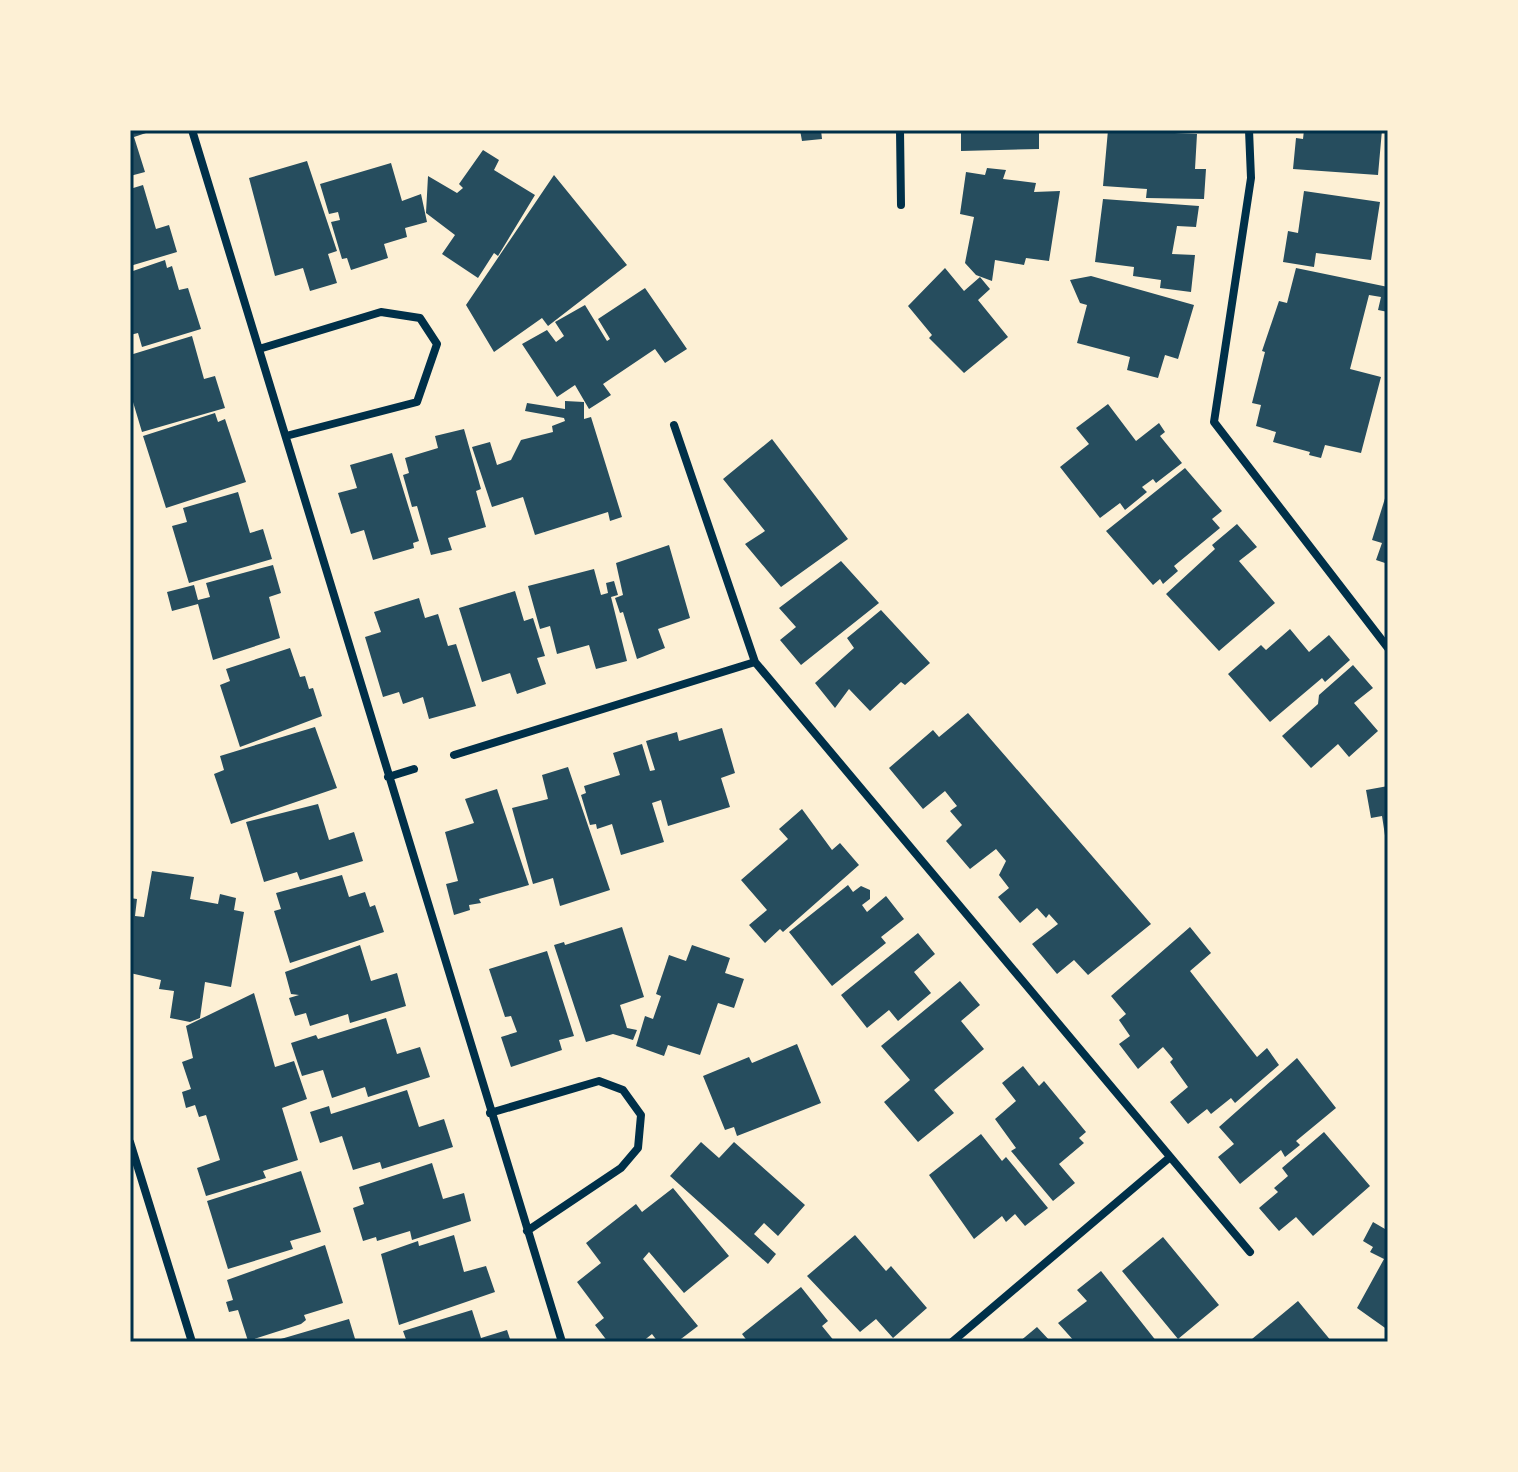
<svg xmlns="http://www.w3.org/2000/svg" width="1518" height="1472" viewBox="0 0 1518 1472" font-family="'Source Sans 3',sans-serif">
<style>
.building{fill:#264d5e}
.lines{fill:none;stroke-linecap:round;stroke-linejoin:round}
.minor{stroke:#003049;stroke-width:8}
.neatline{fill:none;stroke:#003049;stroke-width:3}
</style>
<rect width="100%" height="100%" fill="#fdf0d5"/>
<path class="building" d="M130 130H144L146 133 134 137 145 172 130 176Z
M800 130H821L822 139 802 141Z
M961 130H1039V149L961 151Z
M1108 130 1197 134 1195 169H1206L1204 199 1146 198 1147 189 1103 186Z
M1304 130H1382L1378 175 1293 169 1296 138 1303 139Z
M483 150 499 160 494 170 535 195 498 256 494 253 478 278 442 254 455 235 426 213 428 176 457 193 463 188 459 184Z
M307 161 337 251 328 254 337 283 310 291 303 268 275 276 249 178Z
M391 163 402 201 421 194 427 222 405 228 407 237 384 244 388 258 351 270 347 258 342 259 331 222 340 220 338 212 329 214 320 184Z
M987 168 1006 170 1003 179 1036 183 1034 192 1060 191 1049 261 1026 258 1024 265 995 260 992 281 976 275 965 263 974 217 960 214 966 172 985 175Z
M554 175 627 265 548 326 542 318 494 352 466 305Z
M143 185 156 229 169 225 177 252 130 266V189Z
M1304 191 1380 202 1371 260 1316 253 1314 267 1283 262 1288 231 1298 233Z
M1103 199 1199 206 1196 227 1177 226 1172 254 1195 255 1191 292 1160 288 1161 280 1133 276 1134 267 1095 262Z
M165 260 167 268 172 266 179 290 188 288 201 329 142 347 138 333 130 335V272Z
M945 268 964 291 980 277 990 289 978 300 1008 337 964 373 929 338 932 335 908 306Z
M1296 268 1388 287V312L1378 310 1381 297 1369 295 1350 369 1381 377 1361 453 1325 445 1321 458 1309 455 1310 452 1273 442 1276 432 1256 426 1261 405 1252 403 1265 352 1262 351 1279 301 1287 303Z
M1091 276 1194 305 1178 359 1165 355 1158 378 1127 370 1130 357 1077 343 1087 305 1080 303 1070 280Z
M645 288 687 349 665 363 655 349 603 384 611 395 589 409 575 385 557 397 522 344 547 330 556 342 564 336 555 322 585 305 607 341 610 339 598 319Z
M192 336 204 379 215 376 225 408 142 432 130 392V355Z
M565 401 584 402V419L591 417 622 517 610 521 608 512 535 535 523 497 492 507 472 447 490 442 497 465 511 460 521 440 553 432 552 426 565 421 564 418 525 411 527 403 565 409Z
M1108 404 1136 441 1159 423 1165 432 1160 436 1182 463 1156 483 1153 479 1142 487 1147 492 1125 510 1120 503 1100 518 1060 467 1089 444 1076 428Z
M215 413 218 422 225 419 246 482 166 508 143 436Z
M464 429 481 489 476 491 486 527 448 538 452 550 431 555 417 506 412 507 403 475 409 473 405 458 438 448 435 436Z
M772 439 848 539 781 587 745 544 765 531 723 479Z
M392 453 419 541 413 543 414 548 373 560 364 530 351 534 338 493 357 488 350 465Z
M1185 468 1222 511 1212 519 1220 528 1174 566 1178 571 1163 584 1160 579 1153 585 1106 531Z
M238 492 250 533 263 529 272 559 189 583 172 526 187 522 183 508Z
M1387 492H1388V564L1376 560 1382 543 1372 540Z
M1237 524 1257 547 1239 561 1275 603 1219 651 1166 594 1215 549 1212 545Z
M669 545 690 618 658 629 665 648 637 659 623 612 620 613 615 598 623 595 616 563Z
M841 561 879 603 801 665 780 640 796 627 779 608Z
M273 565 281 593 269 597 280 638 213 660 198 604 172 611 167 592 194 585 198 600 210 597 206 583Z
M594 569 601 595 608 593 606 583 614 581 618 595 611 597 627 661 596 669 589 645 557 654 550 626 540 629 528 586Z
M515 591 524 621 533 618 545 656 537 658 546 684 517 694 510 673 482 682 459 608Z
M419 598 425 618 438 614 448 646 456 644 476 706 429 719 423 697 403 704 399 692 383 697 365 637 381 632 374 612Z
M881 610 930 663 905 685 901 682 870 711 849 689 835 708 815 683 854 648 847 638Z
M1290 629 1309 652 1329 635 1350 660 1325 682 1322 678 1270 722 1228 674 1261 645 1266 650Z
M290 648 300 677 305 676 309 689 313 688 322 716 240 747 220 685 230 681 226 669Z
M1353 665 1373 688 1354 703 1378 731 1349 757 1338 744 1311 768 1282 736 1318 704 1319 695Z
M968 713 1151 924 1088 975 1074 960 1057 974 1032 944 1058 924 1049 914 1046 918 1037 908 1020 923 998 897 1009 888 999 875 1006 861 996 849 970 869 946 841 962 825 950 811 957 806 945 791 923 809 889 768 933 730 939 737Z
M315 727 337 788 231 824 214 774 224 770 220 756Z
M722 728 735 773 721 778 730 807 668 826 661 800 652 803 664 842 621 855 612 824 597 829 596 824 590 825 581 795 586 793 584 786 620 775 613 753 642 744 650 771 655 770 646 741 677 732 679 741Z
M568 767 610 890 560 906 553 878 533 884 512 808 548 799 542 775Z
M1388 786V841L1386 842 1382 816 1371 818 1366 790Z
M497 789 529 885 479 899 481 903 469 905 470 910 454 915 446 884 458 881 445 832 474 823 465 799Z
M318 804 329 840 354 832 363 861 300 880 297 872 264 882 246 822Z
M802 809 832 850 840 843 859 865 783 932 780 929 765 943 749 925 767 910 741 880 788 839 779 829Z
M152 871 194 877 190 899 218 904 220 894 236 898 234 910 244 912 231 987 205 982 200 1018 190 1022 170 1018 174 991 159 989 161 980 130 973V898L137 899 135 916 144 917Z
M342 875 349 897 365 892 370 907 375 905 384 932 290 963 274 911 281 909 276 893Z
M848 885 853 892 861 886 870 890V899L862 905 867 912 886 896 904 919 881 937 886 943 832 986 789 932Z
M622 927 644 997 620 1005 627 1028 637 1030 633 1040 613 1034 586 1042 554 945 564 942 565 945Z
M1190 927 1211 953 1190 971 1257 1057 1267 1048 1279 1065 1235 1103 1231 1098 1211 1114 1207 1109 1188 1124 1170 1102 1188 1087 1170 1062 1173 1059 1163 1047 1138 1069 1119 1044 1130 1036 1119 1020 1126 1014 1111 996Z
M918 933 935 954 914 972 931 993 898 1021 889 1010 867 1028 841 995Z
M360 945 371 981 397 973 406 1006 350 1023 348 1014 310 1026 306 1013 295 1016 289 998 299 995 291 994 285 972Z
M692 945 730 958 725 973 744 979 734 1008 718 1003 700 1055 668 1045 664 1056 636 1046 645 1016 653 1019 661 996 656 994 669 955 686 961Z
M547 951 574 1036 559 1040 562 1050 511 1067 501 1037 517 1032 511 1016 505 1017 489 969Z
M960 981 980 1005 961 1021 984 1049 934 1090 954 1113 918 1142 884 1102 910 1080 881 1046Z
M254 993 275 1067 294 1061 307 1099 282 1108 298 1160 263 1171 266 1178 206 1196 197 1168 220 1160 206 1115 199 1117 195 1105 186 1108 182 1092 191 1089 182 1062 193 1058 186 1026Z
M386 1018 397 1054 420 1047 430 1077 368 1097 365 1087 332 1098 323 1070 302 1076 291 1043 316 1035 318 1039Z
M797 1044 821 1103 737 1136 734 1127 725 1130 703 1076 749 1057 752 1063Z
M1297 1058 1336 1108 1296 1141 1300 1145 1285 1157 1281 1150 1240 1184 1218 1157 1234 1144 1219 1127Z
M1023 1066 1039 1086 1044 1081 1086 1132 1079 1138 1084 1143 1059 1164 1075 1183 1053 1201 1011 1151 1016 1148 995 1119 1016 1101 1002 1083Z
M407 1090 419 1127 444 1119 453 1147 382 1169 380 1162 353 1170 342 1136 320 1143 310 1112 329 1106 331 1114Z
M1324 1132 1370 1186 1313 1236 1296 1217 1279 1231 1259 1208 1278 1192 1274 1188 1288 1176 1282 1168Z
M981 1134 1002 1161 1006 1157 1048 1208 1025 1226 1015 1214 1006 1222 1002 1216 974 1239 929 1175Z
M701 1142 719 1158 734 1142 805 1205 778 1236 764 1223 754 1234 776 1254 768 1264 670 1176Z
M432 1163 443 1199 464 1193 471 1221 412 1240 410 1231 377 1241 376 1237 363 1241 353 1208 364 1204 359 1187Z
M301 1171 321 1232 290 1241 293 1249 228 1269 207 1201Z
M673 1188 729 1256 684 1293 649 1252 643 1259 698 1326 677 1342H658L652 1334 642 1342H608L595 1325 604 1318 577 1282 601 1263 586 1243 636 1204 642 1212Z
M1373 1222 1385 1229 1388 1223V1330L1357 1308 1384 1259 1370 1252 1373 1247 1363 1241Z
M454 1235 464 1272 486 1266 495 1292 399 1325 381 1254 418 1241 419 1246Z
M855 1235 886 1271 891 1266 927 1308 893 1338 876 1319 860 1332 807 1276Z
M1163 1237 1219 1305 1178 1339 1122 1271Z
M325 1245 343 1303 304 1315 306 1320 301 1324 248 1341 238 1310 229 1312 226 1302 233 1300 227 1280Z
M1101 1271 1157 1342H1075L1058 1323 1087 1301 1077 1290Z
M801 1287 828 1321 822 1326 835 1342H748L742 1334Z
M1298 1301 1332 1342H1254L1252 1339Z
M472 1310 481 1338 507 1330 511 1342H407L403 1331Z
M349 1319 356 1342H274V1341Z
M1037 1327 1051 1342H1019Z"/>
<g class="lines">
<path class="minor" d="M192 130 562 1342
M900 130 901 205
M1249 130 1251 178 1214 422 1388 648
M259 349 381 312 420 318 437 344 417 402 286 436
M674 425 755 662 1250 1252
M454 755 755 662
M388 777 414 769
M490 1113 599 1081 623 1090 641 1115 638 1148 621 1168 527 1231
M130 1142 192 1342
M952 1342 1169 1158"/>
</g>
<rect width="1518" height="1472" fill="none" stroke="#fdf0d5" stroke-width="264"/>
<rect x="132" y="132" width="1254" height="1208" class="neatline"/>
</svg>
